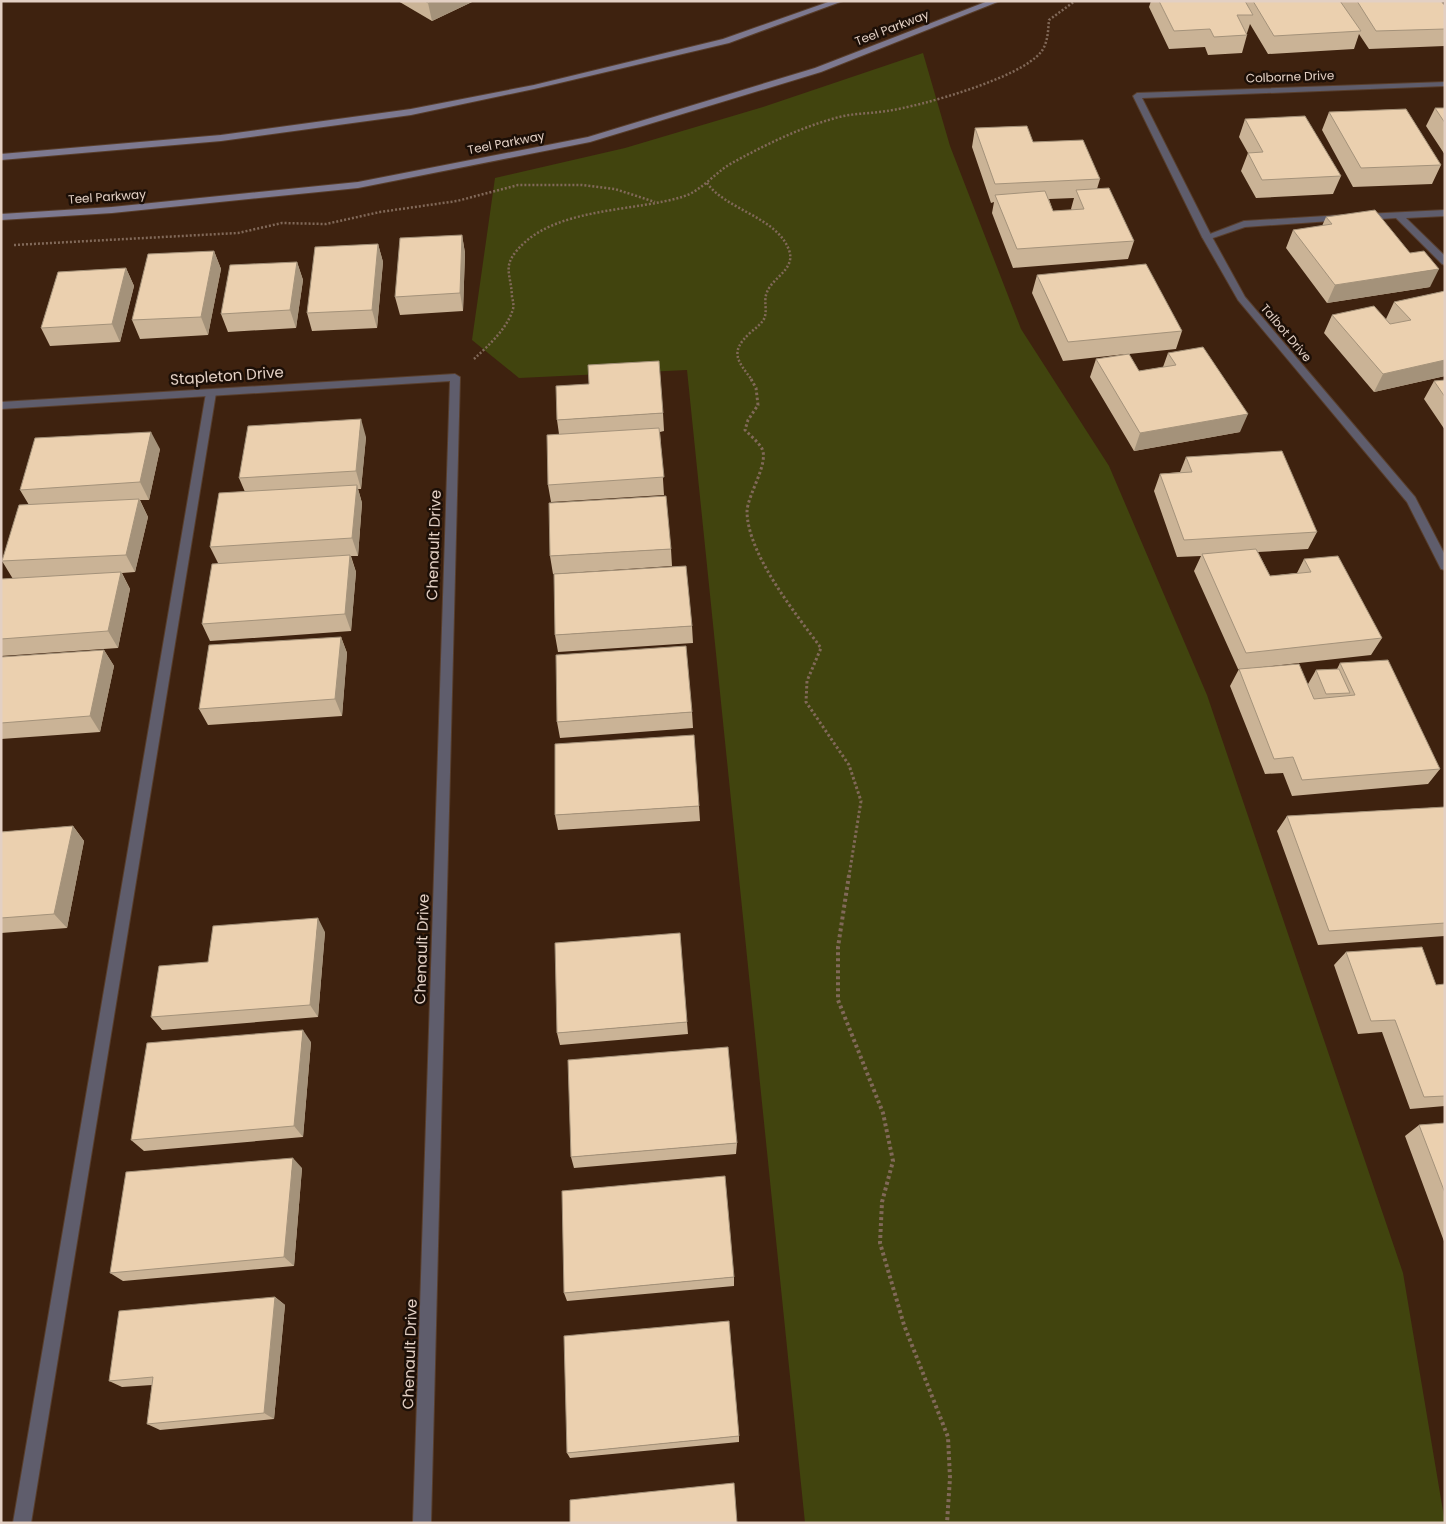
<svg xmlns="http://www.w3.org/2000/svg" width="1446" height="1524" viewBox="0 0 1446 1524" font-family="Poppins,sans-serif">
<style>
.green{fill:#41440e}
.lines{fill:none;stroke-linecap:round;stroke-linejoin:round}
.service-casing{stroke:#583e2c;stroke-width:2}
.minor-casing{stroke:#583e2c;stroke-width:2}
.secondary-casing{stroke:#583e2c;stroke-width:2}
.path-far2{stroke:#816959;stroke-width:2.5;stroke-dasharray:2 2;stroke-linecap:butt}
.path-far1{stroke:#816959;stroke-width:3;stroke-dasharray:2.5 2.5;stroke-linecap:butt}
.path{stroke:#816959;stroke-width:4;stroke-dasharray:3 3;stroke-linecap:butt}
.service{fill:#5f5d6c;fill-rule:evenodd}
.minor{fill:#5f5d6c;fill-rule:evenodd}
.secondary{fill:#7d7990;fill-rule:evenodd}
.wall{fill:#cab396;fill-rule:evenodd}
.shaded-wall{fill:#a4927a}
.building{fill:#ebd0af;stroke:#a4927a}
.labels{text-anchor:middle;stroke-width:5;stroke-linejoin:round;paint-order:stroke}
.far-street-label{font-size:12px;fill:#e3d0c4;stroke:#1c0f07}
.street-label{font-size:15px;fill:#e3d0c4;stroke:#1c0f07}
</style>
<rect width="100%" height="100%" fill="#3e220f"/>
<path class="green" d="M923 53 950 146 1021 329 1109 466 1207 695 1403 1273 1445 1523H805L687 370 519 378 472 340 495 178 625 148 763 107Z"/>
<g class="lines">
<g class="service-casing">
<path id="service" d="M1445 210V216L1406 218 1445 256V265L1442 264 1396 218 1365 220 1360 217 1365 214Z
M1342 215 1347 218 1345 220 1245 227 1207 240 1202 237 1244 221Z
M211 390 216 393 31 1523H13L206 393Z"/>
</g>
<g class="minor-casing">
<path id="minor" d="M1445 82V86L1142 98 1212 237 1245 297 1415 497 1445 555V570L1441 569 1407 502 1238 300 1202 237 1133 96 1137 93Z
M455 374 460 377 431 1523H413L450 381 1 409V402Z"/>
</g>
<g class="secondary-casing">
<path id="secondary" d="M831 1H843L729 43 534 89 411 115 221 141 1 160V154L221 135 411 109 534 85 723 39Z
M988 1H1000L821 72 590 142 358 188 112 213 1 220V214L112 207 358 182 588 137 815 68Z"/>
</g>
<path class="path-far2" d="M707 183C726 210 777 217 789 250 796 269 773 277 767 292 763 301 768 310 764 319 761 324 756 328 751 332 729 352 737 360 752 380
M14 245 238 233 282 223 326 224 380 212 457 201 518 185H582L615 189 655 202
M474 359C489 345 507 329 513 309 514 305 513 301 512 297 511 271 500 266 524 243 562 208 635 211 682 197 702 191 714 173 732 163 763 146 797 129 832 119 850 113 868 114 887 111 921 106 1021 78 1041 52 1048 43 1048 31 1049 20L1075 1"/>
<path class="path-far1" d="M751 379 756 388 758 405 748 420 745 430C750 435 757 441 761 447 771 461 747 495 747 512 748 555 796 614 821 648L807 681 806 702 849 765 861 801 849 876"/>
<path class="path" d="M849 875 838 947V1000L883 1113 893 1161 882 1202 880 1243 904 1325 948 1437 950 1478 947 1523"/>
<use href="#service" class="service"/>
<use href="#minor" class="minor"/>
<use href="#secondary" class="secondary"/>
</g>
<path class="wall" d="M398 1H474L432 21Z
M1151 1H1340L1341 3 1342 1H1441L1445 6V46L1369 49 1359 34 1354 49 1268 54 1250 24 1247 33H1246L1247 35 1242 53 1208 55 1205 47 1169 49 1149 7Z
M1435 108H1445V155L1426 126Z
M1329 112 1441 165 1432 184 1353 187 1322 130Z
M1245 119 1341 176 1333 194 1256 198 1241 171 1248 153 1239 137Z
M975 128 1033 142 1100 179 1097 189 1134 241 1128 259 1013 268 992 213 994 202 991 203 972 147ZM1074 198 1071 209 1072 210 1053 211 1049 199Z
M1326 217 1430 287 1327 303 1286 248 1293 230 1322 226Z
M462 235 465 253 463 311 400 315 395 297Z
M378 244 383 262 377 328 312 331 307 313Z
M214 251 221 269 208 335 140 339 132 320Z
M297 262 303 280 296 328 228 332 221 314Z
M126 268 134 286 120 342 50 346 41 328Z
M1037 275 1182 331 1176 349 1129 354 1139 371 1163 367 1168 353 1240 432 1134 451 1090 377 1096 359 1126 354 1063 361 1032 293Z
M1445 291V376L1374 392 1324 333 1332 315 1386 319 1394 302Z
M1445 380V430L1424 399 1434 381Z
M663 413 664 431 660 432 664 495 551 502 548 485 559 434 557 420Z
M366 437 361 489H358L362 503 358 556H351L356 572 351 631 210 641 202 624 218 563 210 547 245 492 239 478Z
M160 449 149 500H140L148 517 135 572 122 573 130 589 118 648 1 656V579H13L2 561 29 505 20 490Z
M1186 457 1317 532 1308 549 1258 552 1270 576 1297 573 1304 559 1382 638 1371 655 1244 669 1308 684 1316 670 1337 669 1340 663 1440 769 1428 784 1292 796 1283 773 1265 774 1230 686 1239 669H1238L1194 571 1201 556 1177 557 1154 491 1160 474 1180 472Z
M671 549 672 566 553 574 550 556Z
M692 626 693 643 558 652 555 635Z
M341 637 347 653 342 716 208 725 199 709Z
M104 650 114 666 100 732 1 739V657Z
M692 712 693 728 560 738 557 722Z
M699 806 700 821 558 830 555 815Z
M1445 807V936L1318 945 1277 831 1287 816Z
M73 826 84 841 67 928 1 933V832Z
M325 932 318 1017 162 1030 151 1017 208 962Z
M1346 952 1436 985 1445 984V1106L1410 1109 1382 1032 1358 1034 1334 965Z
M687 1022 688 1034 560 1045 557 1033Z
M311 1042 303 1137 144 1151 131 1140Z
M1445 1123V1244L1405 1136 1419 1125Z
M737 1143 736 1154 574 1168 571 1157Z
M302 1168 294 1266 123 1281 110 1273Z
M734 1277V1286L567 1301 564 1293Z
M275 1297 285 1305 274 1419 160 1430 147 1424 152 1385 122 1387 109 1381Z
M739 1436V1442L570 1458 567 1453Z"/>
<path class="shaded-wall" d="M433 1H474L432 21 428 3Z
M462 235 465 253 463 311 460 293Z
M378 244 383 262 377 328 372 310Z
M214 251 221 269 208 335 201 317Z
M297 262 303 280 296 328 290 310Z
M126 268 134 286 120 342 112 324Z
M1439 269 1430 287 1327 303 1335 285Z
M1445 360V376L1374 392 1383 374Z
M1248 414 1240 432 1134 451 1140 433Z
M361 419 366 437 361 489 356 471Z
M151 432 160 449 149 500 140 482Z
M357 485 362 503 358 556 352 538Z
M139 499 148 517 135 572 126 555Z
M350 555 356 572 351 631 345 614Z
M121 572 130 589 118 648 108 631Z
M341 637 347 653 342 716 335 699Z
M104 650 114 666 100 732 90 716Z
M73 826 84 841 67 928 54 914Z
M318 918 325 932 318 1017 310 1005Z
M303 1030 311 1042 303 1137 294 1126Z
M293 1158 302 1168 294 1266 284 1257Z
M275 1297 285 1305 274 1419 264 1413Z"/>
<path class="building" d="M425 1H433L428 3Z
M1159 1H1245L1253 15H1237L1247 35 1214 37 1210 29 1174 31Z
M1253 1H1340L1361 31 1274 36Z
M1357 1H1441L1445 6V29L1376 31Z
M1435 108H1445V123Z
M1406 109 1441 165 1361 168 1329 112Z
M1305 116 1341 176 1262 180 1248 153 1263 152 1245 119Z
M1027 126 1033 142 1083 140 1100 179 995 184 975 128Z
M1109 188 1134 241 1017 249 995 195 1045 191 1053 211 1084 209 1076 190Z
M1375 210 1410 253 1424 251 1439 269 1335 285 1293 230 1332 224 1326 217Z
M462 235 460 293 395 297 400 238Z
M378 244 372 310 307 313 315 247Z
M214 251 201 317 132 320 148 254Z
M297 262 290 310 221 314 230 265Z
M1146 264 1182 331 1068 342 1037 275Z
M126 268 112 324 41 328 58 272Z
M1445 291V360L1383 374 1332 315 1374 306 1390 324 1411 320 1394 302Z
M1203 347 1248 414 1140 433 1096 359 1129 354 1139 371 1176 365 1168 353Z
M659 361 663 413 557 420 556 386 589 384 588 365Z
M1445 380V397L1434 381Z
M361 419 356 471 239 478 248 426Z
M659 428 664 477 548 485 547 435Z
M151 432 140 482 20 490 35 438Z
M1282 451 1317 532 1184 540 1160 474 1192 472 1186 457Z
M357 485 352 538 210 547 219 493Z
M666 496 671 549 550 556 549 503Z
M139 499 126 555 2 561 19 505Z
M1256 549 1270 576 1311 572 1304 559 1338 556 1382 638 1246 653 1202 554Z
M350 555 345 614 202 624 212 564Z
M686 566 692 626 555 635 554 574Z
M121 572 108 631 1 639V579Z
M341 637 335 699 199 709 209 645Z
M686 646 692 712 557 722 556 655Z
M104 650 90 716 1 723V657Z
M1388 660 1440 769 1302 780 1293 757 1274 759 1239 669 1299 664 1314 699 1355 695 1340 663Z
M1339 669 1350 693 1326 694 1316 670Z
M694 735 699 806 555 815V744Z
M1445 807V923L1329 931 1287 816Z
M73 826 54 914 1 918V832Z
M318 918 310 1005 151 1017 159 966 208 962 213 926Z
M680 933 687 1022 557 1033 555 943Z
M1422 947 1436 985 1445 984V1096L1424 1097 1395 1020 1371 1021 1346 952Z
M303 1030 294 1126 131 1140 147 1043Z
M728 1047 737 1143 571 1157 568 1060Z
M1445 1123V1193L1419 1125Z
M293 1158 284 1257 110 1273 126 1172Z
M725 1176 734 1277 564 1293 562 1191Z
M275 1297 264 1413 147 1424 153 1377 109 1381 119 1311Z
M729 1321 739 1436 567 1453 564 1336Z
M734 1483 737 1523H570V1500Z"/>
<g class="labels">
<g class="far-street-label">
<text transform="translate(892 28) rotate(-21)" y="4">Teel Parkway</text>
<text transform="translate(1290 77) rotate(-2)" y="4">Colborne Drive</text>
<text transform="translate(506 143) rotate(-11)" y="4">Teel Parkway</text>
<text transform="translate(107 197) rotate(-4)" y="4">Teel Parkway</text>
<text transform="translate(1286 333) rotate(50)" y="4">Talbot Drive</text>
</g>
<g class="street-label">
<text transform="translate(227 376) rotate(-4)" y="5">Stapleton Drive</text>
<text transform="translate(434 545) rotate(-88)" y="5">Chenault Drive</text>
<text transform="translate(422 949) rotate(-88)" y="5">Chenault Drive</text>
<text transform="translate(410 1354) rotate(-88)" y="5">Chenault Drive</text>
</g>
</g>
<rect width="1446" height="1524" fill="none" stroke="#e3d0c4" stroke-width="5"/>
</svg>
